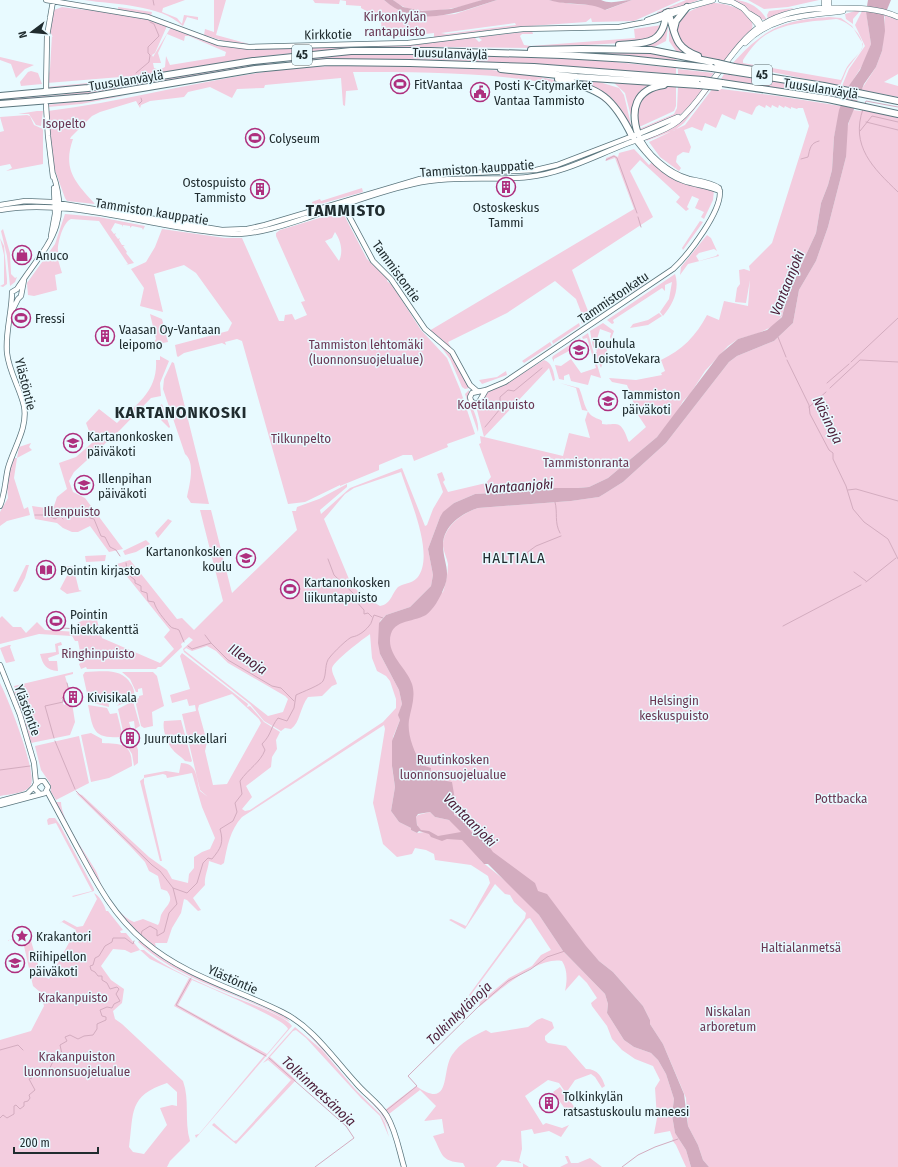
<svg xmlns="http://www.w3.org/2000/svg" width="898" height="1167" viewBox="0 0 898 1167" font-family="'Fira Sans Condensed',sans-serif">
<style>
.green{fill:#f3cddf;fill-rule:evenodd}
.water{fill:#d3acbf;fill-rule:evenodd}
.lines{fill:none;stroke-linecap:round;stroke-linejoin:round}
.stream{stroke:#d3acbf;stroke-width:1}
.secondary-casing{stroke:#5b767e;stroke-width:6}
.primary-casing{stroke:#5b767e;stroke-width:6}
.highway-casing{stroke:#5b767e;stroke-width:8}
.secondary{stroke:#fff;stroke-width:4.5}
.primary{stroke:#fff;stroke-width:5}
.highway{stroke:#fff;stroke-width:6}
.highway-bridge-casing{stroke:#5b767e;stroke-width:8;stroke-linecap:butt}
.highway-bridge{stroke:#fff;stroke-width:6}
.labels{text-anchor:middle;stroke-width:3;stroke-linejoin:round;paint-order:stroke}
.shield{fill:#e8faff;stroke:#5c6a6d;stroke-width:1}
.shield-label{font-size:12px;font-weight:bold;fill:#202c2f}
.park-label{font-size:13px;fill:#6a3753;stroke:#e8faff}
.street-label{font-size:13px;fill:#202c2f;stroke:#e8faff}
.poi-label{font-size:13px;fill:#202c2f;stroke:#e8faff;text-anchor:start}
.water-label{font-size:14px;font-style:italic;fill:#4b1b36;stroke:#e8faff}
.quarter-label{font-size:15px;letter-spacing:1px;fill:#202c2f;stroke:#e8faff}
.district-label{font-size:17px;font-weight:bold;letter-spacing:1px;fill:#202c2f;stroke:#e8faff}
</style>
<rect width="100%" height="100%" fill="#e8faff"/>
<path class="green" d="M84 0H185L163 8 162 12 177 18 182 24 184 15 198 17V20L187 17 183 26C159 4 116 5 84 0Z
M214 0H226L216 35 249 44 230 43 204 35 205 29 214 32Z
M313 0H384L389 4 418 17 455 14 497 0H549L571 4 597 5 606 10 632 0H681L634 21 592 22 591 18 586 22 516 27 436 37H434V33L408 36V37H382L381 19 361 8V6L346 5V1L340 0 339 4 315 3ZM515 23 516 25 446 34 441 33Z
M393 0H482C459 9 413 19 393 0Z
M686 0H699L657 15V12Z
M733 0C747 0 760 7 767 20L760 19Z
M748 0H819L788 7 764 9Z
M713 3C726 3 757 11 752 29L724 62C714 60 701 58 691 52 687 50 684 45 681 41 662 20 697 6 713 3Z
M62 7C97 12 134 12 167 26L155 53 152 55 153 57 171 27 218 44 247 49 419 44 474 37 479 42 482 40 479 38V37L532 31 533 34H522L520 36 524 45 531 46 635 38 634 29 662 25 654 37 639 42 534 48 440 47 329 50 275 55 145 75 47 83 50 69 52 35 50 32 54 10ZM167 34 184 41 185 36H189L226 52 225 56 170 65 166 56 165 67 159 70 154 68 153 63H161L158 53Z
M118 7 152 12 151 16 121 10 118 9Z
M794 8 768 19 767 15 769 11Z
M855 11H860L853 19V24L846 19 845 14Z
M862 11H866L871 44 865 61 850 85 847 87 842 86 849 69 865 46 855 25Z
M885 15 898 20V74L884 82 898 86V97L861 90 876 67 882 51Z
M829 17 841 18 852 26 863 44 862 49 847 69 840 86 732 64C764 29 782 20 829 17ZM836 19C846 20 865 35 862 48 860 53 854 58 850 63 846 67 844 74 841 80L743 63V60C747 54 751 48 756 43 776 22 809 22 836 19Z
M668 18 672 33 692 56 678 54 669 41V26L666 23Z
M666 26 668 27 666 41 654 47H615L644 45Z
M543 51H643L677 57 676 62Z
M393 53 584 59 676 68V74L518 64 339 60 290 62 286 60 321 55Z
M0 57 34 65 25 69 16 78 11 64 0 60Z
M264 61 276 63 107 93 0 102V99L59 95 102 89Z
M363 65C428 67 496 65 559 81 573 84 587 88 599 95 612 103 622 116 627 130L626 131C618 114 607 101 589 92 576 86 562 86 548 83 484 72 418 72 353 72L358 90 346 91 345 106 343 105 341 78 265 85 264 88 237 89 232 98 210 87 188 92 184 97 150 101 141 105 140 108 136 101 100 112 92 116 71 137 70 139H73C62 170 76 183 95 204L67 201 65 198 53 165 48 111C126 101 201 80 278 70 306 66 335 66 363 65Z
M678 69 714 73 710 78 678 74Z
M31 71 38 73 42 84 21 86 20 82 28 72Z
M724 74 807 85 838 93 837 98 721 79Z
M129 79 47 90V87Z
M563 79 596 81 619 88 624 95 632 129 619 107 608 97Z
M613 82 656 84 641 94 634 128 625 93Z
M664 87H676V106L674 111 637 128C637 101 638 96 664 87Z
M678 87 705 88 691 105 680 115 640 130 639 129 674 114 677 108Z
M709 88H711L684 123 675 130 646 141 649 137 667 129Z
M713 88 778 96 841 106 834 137 832 170 828 185 821 203 816 233 787 296 782 316 773 326 759 333 738 339 728 346 705 371 690 394 683 401 676 414 657 437 608 478 589 487 578 488H542L529 491 475 494 454 503 440 517 428 549 433 575 431 586 410 607 386 615 380 621 379 626 380 654 399 690 402 704 399 714 400 720 393 737 392 767 395 787 391 811 399 822 411 828V830L417 833 425 832C418 830 416 824 416 817L418 815 430 812 435 817 449 820 460 828 472 848 478 851 481 861 512 886 539 915 563 951 605 994 608 1004 607 1013 624 1040 634 1047 651 1053 658 1060 666 1074 674 1099 672 1115 675 1133 686 1150 691 1167H686L676 1145 672 1140 673 1139 670 1131 654 1134 657 1118 655 1088 660 1080 653 1066 635 1059 622 1050 612 1039 607 1026 592 1006 591 1003 597 998 587 983 579 975 565 991C567 982 568 970 562 961 536 956 498 992 479 1007L480 1002 509 978 532 966 541 955 551 950 530 918 527 919 470 996 469 995 525 918 526 913 514 902 510 895 505 894 495 884 465 929 449 920 451 919 466 926 490 883 488 876 471 865 435 860 434 854 426 850 415 848 412 854 397 857 383 844 373 803 385 729 384 725 242 817C230 830 227 847 224 863L221 865 209 861C208 870 204 877 205 885L193 898 201 910 198 911 187 900 184 899 181 913 172 928 167 943H155L156 947C136 933 116 914 104 893 98 883 95 873 88 864L50 796 55 802H61C61 820 87 855 96 871 100 879 101 887 106 894 112 903 123 918 134 922L143 919 158 925C160 922 160 919 161 915 166 905 175 902 167 891L161 889 158 876 149 871 145 862 130 846 76 793 82 795 149 857 167 870 172 879 188 883 189 874 194 868V857L202 852 210 849 215 838 202 807 192 773 167 778 166 775 163 774 144 778V775L166 771 179 773 181 763C198 763 196 778 200 791L208 797 200 790 182 714 196 711 195 705 189 706 187 699 172 703 170 695 190 689 180 656 182 653 248 704 247 707 250 706 264 722 280 732 276 740 277 749 272 757 271 767 246 786 252 797 242 809 245 811 250 810 383 722 396 708V699L390 681 386 676 377 671 372 658 370 634C363 639 331 663 332 669 332 674 336 679 337 684L332 686 322 696 308 697C300 707 300 723 291 729L285 728 281 731 264 721 250 704 184 652 183 649 193 640 189 637 181 644 182 647 161 667H158L156 669H87L86 667 81 669 79 664 82 662 78 641H75L72 636 39 634 0 644V618L2 616 13 627H21L26 633 37 622 45 630 78 632 77 623 89 618 93 621 92 616 93 621 97 620 102 638 160 663 174 649 164 637 170 630 117 564 130 560 177 619 182 618 194 630 223 601 200 510H211L232 593 297 530 292 511H296L297 507 319 499 347 484V487L320 510 321 514 350 488 402 468 425 526 427 525 433 509 443 492 437 474 442 472 445 480 443 482 448 492 486 483 491 477 479 444 481 443 480 436 484 437 477 410 488 391 503 385 544 360C552 362 554 373 555 380L553 381 549 368 484 437 563 456 569 433 590 438 585 420 588 411 582 410 576 388 560 383 579 388C584 398 584 412 594 417 597 419 600 419 602 421V424C607 425 610 424 615 424 624 424 626 437 629 442L646 427 638 415 627 385 612 382 609 378 636 380 662 375 661 373 665 371 661 360C682 350 696 336 707 315L719 320 724 301 748 306 750 280 746 303 735 302 737 288 740 284 739 270 744 269 750 271 749 266 772 243 809 126 803 108H798L797 109 791 107V109L785 106 784 108 779 105 778 108 772 105 771 108 766 105 765 108 759 105 756 107 752 115 739 110 735 120 722 114 716 128 705 123 702 131 692 127 684 130 691 147 689 153 683 152 677 156 676 162 681 168 679 171 660 157 649 142 685 125ZM401 472C409 498 436 556 417 578 411 584 404 583 398 587 391 595 391 604 380 606L362 595 351 584 324 519 345 494 354 488ZM207 646 216 651 228 663 285 696 288 699 283 712 268 716 184 650 186 648 192 651ZM232 694 259 719 261 723 227 784 213 785 205 751 207 742 198 709 199 705Z
M128 95 81 104 48 107 47 105Z
M853 110 861 111 862 110 898 117V1167H709L703 1160 698 1145 688 1126 686 1098 663 1044 650 1024V1020L643 1006 613 972 599 961 517 878V880L500 868 462 827 406 752 407 718 385 630 443 592C446 583 448 573 448 564 447 558 444 553 443 546 443 527 462 513 478 508L571 501 599 497 604 494 623 482 666 443 729 362 737 356 774 341 793 323 799 290 816 261 828 227 846 157V131Z
M37 111H43L41 126 36 125 29 114H18Z
M27 115 30 116 34 125 43 129V164L6 171 12 168 10 164 0 166V132L4 131 0 117Z
M634 149 649 165 652 162 714 190 713 200 704 219 701 217 704 212 695 208 699 199 692 196 687 207 689 209 686 211 676 202 680 197 640 160 630 171 653 217 572 270 590 316 594 313 596 316 589 320 586 319V322L582 324 581 322 584 320 576 299 555 281 507 313 448 342 458 360 443 342 444 341 429 331 634 209 615 158 606 161V158L614 155 618 157 619 153Z
M362 188 363 192 313 206 312 202 320 199 321 201Z
M336 213 344 215 367 259 388 279 387 281 392 285 421 330 447 358 460 389 475 434 447 444 448 447 414 461 412 455H403L379 465V470L340 486V485L305 502 288 504 242 341 237 339 225 342 226 345 222 343 184 353 178 357 177 356 175 345 228 331 232 323 196 273 184 265 154 274 163 312 140 306 144 288 131 269 146 262 155 247 162 229 225 238H242L279 321H284L285 315 292 314 295 320 307 315 301 302 305 301 276 236V233L280 230ZM335 232C340 239 344 251 339 261L325 241 332 238Z
M65 214 99 217 145 226 143 230 142 228 132 226 130 228V226L123 225 122 227V225L115 223 111 230 114 234 116 233 115 235 118 239 120 238 119 240 122 245H125L123 246 127 252 126 253 134 263 126 265 128 264 99 221 71 219C63 222 57 244 58 252L56 253 62 273 55 275 57 290 34 296 28 295 27 283 55 244Z
M700 221 703 222 701 225 683 250 682 248Z
M3 229 10 253 11 274 15 278 17 277 15 282 10 286 7 256 1 231Z
M707 235 711 238 717 251 714 249 699 253 696 256 699 261 716 256 718 254 720 258 719 256 688 264 680 275 681 267Z
M0 238 4 246 7 279V284L3 287 0 286 4 284V255Z
M675 274C680 289 673 305 663 316L660 312 669 299 672 282 665 285V291L662 288 613 320 614 323 612 324 607 320Z
M645 279 647 282 620 300 618 297Z
M659 313 662 316 648 325 630 328 633 324 648 320Z
M150 314 162 319 168 342 152 345 156 339Z
M579 323 580 326 553 344 552 341Z
M603 323 614 331 611 339 610 337 611 333 600 329 596 343 606 347 610 342 601 368 595 354 597 351 593 347 590 331Z
M588 333 601 378 591 375 588 385 571 381 569 374 564 376V380L559 379 555 365 561 366 571 359 581 373 596 368 587 338 583 339 582 337Z
M580 338 582 342 580 345 554 359V362L552 358 553 356Z
M550 342 552 345 524 363 522 361Z
M439 344 452 355 469 388 465 389 462 387 450 359Z
M160 356 169 361 160 383 161 396 151 398 121 429 74 472 69 481 73 492 85 498 123 549 109 552 90 526 78 532H72L63 528 57 523 35 519 32 506 53 509 57 497 67 489 59 463 76 457 93 442 86 423 99 409 117 423C137 404 158 391 156 360H160Z
M172 362 174 363 209 504 191 503 187 497C189 486 196 463 185 454L163 389 164 379Z
M506 371 507 375 482 384 479 380 497 377Z
M469 390C468 405 480 417 478 432L465 394Z
M162 404 170 427 169 428 161 420 164 416 157 409 154 410Z
M31 443 29 447 32 450 17 458 14 478 24 509 28 507 30 515 7 521 0 526V512L8 498 7 486 10 470 14 458H17L19 447Z
M168 519 172 521 158 538 155 533Z
M146 540 150 544 136 552 125 555 123 551Z
M106 555 105 561 86 562 85 556Z
M26 565H29L25 578 18 591 15 592 13 591Z
M66 566 76 567 78 573 75 574 79 590 82 591 67 594 60 589 70 570 66 567Z
M53 614 62 616V629H50V619Z
M61 642 62 645 58 646 59 654 48 658 49 661H57L58 671C46 670 43 665 40 654L56 652 55 644Z
M9 645H11L10 647 15 661 6 663 0 648Z
M73 672V674L65 676 71 696 61 699 64 705 72 703 75 722 70 735 31 743 14 692 16 691 14 686Z
M85 672C102 672 121 667 131 684 134 688 135 694 134 699L117 706 119 704 117 696 108 698 109 707 89 702 83 675Z
M122 672H153L157 676 164 706 152 712 153 726 144 728 141 726 135 700 139 698V696L143 695 142 688 138 689V692H136L130 679Z
M0 683C8 698 37 772 31 785 26 794 9 794 0 796Z
M133 701 140 726 135 729 134 721 129 722 131 729 123 731 118 709Z
M88 705 107 708 110 714 117 713 122 733 120 737C92 739 93 728 88 705Z
M181 720 192 761 191 762 185 761C181 756 176 754 173 750 167 744 162 729 164 721Z
M132 732 138 750V763L134 766 132 754 125 743 128 741 127 736 123 734Z
M91 733 102 739V743C121 744 132 743 132 766L109 778 91 782 81 735Z
M79 736 89 783 56 800 51 792 50 783 41 770 35 746Z
M144 778V783L162 861H160L140 781Z
M49 818H55L60 825 94 889V891L73 897 72 896 70 893 72 896 92 891 56 823 48 825 47 820Z
M94 893C99 895 105 906 106 911H108L123 930 120 931 121 933H126L140 950H144C163 967 207 986 231 996 246 1002 284 1015 292 1026L196 1138 195 1135 199 1134 264 1056 174 1006 189 978 150 959 140 950 131 953 125 950 113 949 101 966 111 980 124 989 122 1003 113 1011 115 1019 122 1024 183 1081C190 1100 184 1121 190 1141L170 1161 167 1167H0V1040L31 1031 44 1006 40 992 33 986 24 946 15 938 6 941 20 937 22 944 27 943 28 945 29 942 27 935 29 934 41 975 49 979 76 930 62 922 59 924 64 920 77 927 83 926 97 899ZM192 980C206 986 287 1020 288 1029L267 1054 178 1005ZM167 1083 177 1092V1106L172 1105 160 1108 167 1125 144 1154 133 1152 129 1147C134 1112 128 1096 167 1083Z
M140 940 190 973 224 990 285 1016 290 1022C242 993 180 982 138 942Z
M542 1018 552 1022 554 1028 545 1036V1040L548 1043 566 1046 586 1069C598 1069 602 1077 605 1086L602 1088 595 1077 591 1074 575 1080 566 1093 559 1083 548 1080 525 1096 543 1125 546 1123 562 1128 569 1125 561 1137 549 1131 534 1134 532 1129 521 1131 522 1149 519 1161 529 1167H523V1163L502 1160 496 1167H465L463 1163C440 1161 443 1155 433 1136L444 1133 442 1119 424 1121 436 1106 420 1090 389 1114 385 1110 416 1086C452 1111 441 1071 452 1055 461 1042 472 1037 486 1030L491 1033 528 1027 537 1020Z
M295 1027 322 1050 355 1089 380 1114 385 1123 389 1137 380 1116 361 1098 306 1038 296 1030 293 1031 270 1057 296 1080 236 1144 212 1125 214 1123 234 1141 237 1140 291 1080 268 1060 263 1063Z
M305 1031 314 1038 383 1113 391 1132 380 1112Z
M560 1087 575 1108 568 1113 553 1092Z
M565 1156H568L571 1163H578L590 1158 602 1167H560L568 1163Z"/>
<path class="water" d="M384 0H393L403 7 422 11 451 9 482 0H497C459 12 418 30 384 0Z
M549 0H601C611 5 622 0 632 0L605 10C589 1 567 6 549 0Z
M868 0H891L884 17 885 31 882 51 876 67 864 84 848 124 846 157 828 227 816 261 799 290 793 323 774 341 737 356 729 362 666 443 623 482 604 494 599 497 571 501 478 508C462 513 443 526 443 545 443 562 452 572 443 590 440 598 433 610 426 615 412 623 390 619 390 641 390 657 407 669 412 684 416 697 411 708 409 720 407 735 414 752 422 765L431 768 430 774 441 780 452 782 455 800 458 803 455 805 454 815 461 819 474 835 482 837 493 852 535 883 538 891 547 894 586 946 599 961 613 972 643 1006 650 1020V1024L663 1044 684 1094 688 1126 698 1145 703 1160 709 1167H691L686 1150 675 1133 672 1115 674 1099 666 1074 658 1060 651 1053 634 1047 624 1040 607 1013 608 1004 605 994 563 951 539 915 488 864H484L462 840 447 839 442 841 431 837 429 834 419 831 417 833 411 830V828L399 822 391 811 395 787 392 766V741L400 720 398 715 402 704 399 690 380 654 378 643 379 623 386 615 410 607 431 586 433 575 428 549 440 517 443 512 454 503 475 494 529 491 542 488H578L589 487 608 478 657 437 719 355 738 339 767 330 782 317 787 296 816 233 821 203 828 185 832 170 834 137 839 110 848 87 860 70 871 44 866 12ZM430 812 435 817 449 820 461 832 438 836 429 831 421 830 417 825 416 817 418 814Z"/>
<g class="lines">
<path class="stream" d="M153 0 154 5
M136 73 149 62 150 55 148 53V47L159 36 154 24 150 22
M139 104 142 101 141 98
M865 104 866 101 898 107
M863 109C850 146 873 168 898 192
M866 122 898 130
M860 131 872 116 898 122
M801 159 808 157C810 149 810 143 819 141
M606 160 614 156 617 158 637 213
M638 217 641 227
M778 337 786 357
M787 360 809 405 810 414 829 450 833 453V459L846 486 853 509 864 522 888 539 898 559
M851 362 898 318
M827 383 849 364
M830 388 860 360 898 362
M809 407 826 392
M485 427 500 409V397L508 390 514 391 542 368
M848 490 856 489 898 501
M555 502C558 513 554 522 560 533
M35 515H47L55 519 60 516 63 519
M90 518 94 519 101 536 105 537 110 547 116 550 120 556
M525 554 536 546 561 536
M328 559 334 575 354 594 353 598 364 610V614L368 613 372 617
M517 562 523 556
M126 563 127 570 131 573 130 576 135 580V583L141 586V591L147 593 148 601 154 602C156 610 164 619 170 626 172 629 176 628 179 630L184 642
M854 572 866 581
M866 582 896 558
M783 626 861 585
M60 630 63 628 92 630 93 626
M205 635 211 643
M188 646 192 649 211 643 228 660 272 686 281 688 294 701
M54 738 45 706 63 702 62 698 69 691 67 683
M55 741 75 789
M0 770 30 766
M76 791 152 865 160 871 173 888
M141 935 142 931 150 926 157 930V936L164 932 169 913 177 904 173 888 187 893 197 883 203 863 208 858 212 859C221 848 224 843 220 829L233 821 237 812 235 803 242 794 240 781C249 768 260 763 265 750L262 744C272 734 270 728 278 718L287 721 294 708 296 695C302 692 321 685 323 681 327 674 324 663 330 657 333 653 348 638 352 637 358 636 364 632 369 626 372 623 372 619 374 615L383 618
M191 978 176 1005 266 1056
M0 1050 18 1045 23 1050
M269 1058 346 1126 354 1138 315 1167
M387 1110 417 1086 408 1076 479 1006 508 981 531 969 547 957 565 951
M0 1118 3 1115 7 1118 14 1114V1106L16 1105 20 1109 24 1106V1102L28 1101 30 1098 29 1095 35 1090 29 1079 32 1078V1075L40 1077 44 1072H48L56 1055 59 1056 62 1054 60 1045 67 1041 65 1037 70 1035 78 1039 84 1036 93 1035 97 1029V1024L106 1020V1017L102 1016 100 1010 107 1007 112 1008 114 1004 120 1001 116 994 119 989 117 987 110 989 107 983 102 980V976H98L95 972 91 970 90 966 93 965 95 958 99 956 105 946 112 942 113 938H125L133 944 134 941
M622 1167 638 1155 655 1147 678 1139"/>
<g class="secondary-casing">
<path id="secondary" d="M46 0 148 17 218 43 249 47 408 43 523 29 619 27 657 20 683 10
M647 20 666 13
M46 90 47 36 53 1
M46 105 48 136 53 177
M634 138C647 155 663 174 684 181 696 185 709 186 720 191
M342 203 373 261 391 279 425 329 452 352 470 385 477 391
M0 205 25 201 51 202 222 230 247 229 265 225 420 179 447 174 536 170 557 165 638 134C646 154 668 173 689 179 699 181 711 182 719 188 726 207 687 256 673 269L505 382 486 390 472 393 470 397 471 401 475 404 479 402 486 390
M0 210C59 199 130 220 189 229 206 231 222 234 239 234 260 233 282 226 303 219 339 207 376 192 413 184 451 175 489 181 528 177 567 173 603 151 640 139
M51 236 55 214 54 188
M12 311 18 299 21 296 24 280
M0 506C5 494 5 481 8 468 14 447 28 428 24 406 20 388 9 372 7 353 5 333 12 312 12 292L17 289C44 247 72 228 53 174
M0 665 20 715 34 763 36 783
M47 791C57 810 67 828 77 847 97 884 113 915 145 942 185 976 236 989 282 1012 313 1027 333 1058 356 1083 365 1094 379 1103 387 1116 396 1131 399 1150 404 1167
M0 801 27 794 35 786
M0 805 45 793 48 787 44 781H40L35 785V789L39 793"/>
</g>
<g class="primary-casing">
<path id="primary" d="M721 0 732 2 743 8 760 27
M824 0 825 10
M828 11 829 0
M666 13 713 0
M750 14 758 19 762 26
M745 43C772 15 807 16 843 11
M638 134 678 117
M640 139C653 134 667 130 678 121 689 112 698 100 706 89 746 37 757 10 829 8 853 8 876 7 898 17"/>
</g>
<g class="highway-casing">
<path id="highway" d="M668 12C676 34 673 47 698 56
M674 29 676 21 687 7
M619 45C645 43 664 45 666 13
M531 50 582 49 651 50 717 63
M734 67 753 70
M501 69 577 77 699 85
M731 71 824 86 898 101
M558 79C601 89 613 97 632 136
M722 83 828 99 898 114
M0 96 88 88 253 61 351 51H430L562 55 629 59 712 68
M0 104 89 97 255 69 327 62 410 63 534 67 703 80
M638 134C630 110 635 89 664 85"/>
</g>
<use href="#secondary" class="secondary"/>
<use href="#primary" class="primary"/>
<use href="#highway" class="highway"/>
<g class="highway-bridge-casing">
<path id="highway-bridge" d="M717 63 734 67
M712 68 731 71
M703 80 722 83
M699 85 719 87"/>
</g>
<use href="#highway-bridge" class="highway-bridge"/>
</g>
<defs>
<g id="stadium-ring" transform="scale(1)"><circle r="9.5" fill="#e8faff" stroke="#ae2f7e" stroke-width="1.5"/><path d="M0-5a6.5 5 0 1 0 0 10a6.5 5 0 1 0 0-10ZM-3.5-1.8h7v3.6h-7Z" fill="#ae2f7e"/></g>
<g id="civic-ring" transform="scale(1)"><circle r="9.5" fill="#e8faff" stroke="#ae2f7e" stroke-width="1.5"/><path d="M-.6-6.5H3V-4.5H.6V-3L4-1V1h2V6H-6V1h2V-1L-.6-3ZM-1.2 2.5V6h2.4V2.5Z" fill="#ae2f7e"/></g>
<g id="building-ring" transform="scale(1)"><circle r="9.5" fill="#e8faff" stroke="#ae2f7e" stroke-width="1.5"/><path d="M-4-6H4V6H1V3H-1V6H-4ZM-2.5-4.3h1.7v1.8h-1.7ZM.8-4.3h1.7v1.8H.8ZM-2.5-1h1.7V.8h-1.7ZM.8-1h1.7V.8H.8Z" fill="#ae2f7e"/></g>
<g id="shop-ring" transform="scale(1)"><circle r="9.5" fill="#e8faff" stroke="#ae2f7e" stroke-width="1.5"/><path d="M-5-2.5h2.3a2.7 3.5 0 0 1 5.4 0H5L5.5 6h-11ZM-1.5-2.5h3a1.5 2.3 0 0 0-3 0Z" fill="#ae2f7e"/></g>
<g id="school-ring" transform="scale(1)"><circle r="9.5" fill="#e8faff" stroke="#ae2f7e" stroke-width="1.5"/><path d="M0-5L7-2L0 1L-7-2ZM-4 1L0 2.5L4 1V4Q0 6-4 4Z" fill="#ae2f7e"/></g>
<g id="library-ring" transform="scale(1)"><circle r="9.5" fill="#e8faff" stroke="#ae2f7e" stroke-width="1.5"/><path d="M-6-4Q-3-5.5-.7-3.5V5Q-3 3-6 4ZM6-4Q3-5.5 .7-3.5V5Q3 3 6 4Z" fill="#ae2f7e"/></g>
<g id="sight-ring" transform="scale(1)"><circle r="9.5" fill="#e8faff" stroke="#ae2f7e" stroke-width="1.5"/><path d="M0-6L1.8-2.2L6-1.7L2.9 1.2L3.7 5.4L0 3.3L-3.7 5.4L-2.9 1.2L-6-1.7L-1.8-2.2Z" fill="#ae2f7e"/></g>
</defs>
<g fill-rule="evenodd">
<use href="#stadium-ring" x="400" y="84"/>
<use href="#civic-ring" x="480" y="92"/>
<use href="#stadium-ring" x="255" y="138"/>
<use href="#building-ring" x="506" y="187"/>
<use href="#building-ring" x="260" y="189"/>
<use href="#shop-ring" x="22" y="255"/>
<use href="#stadium-ring" x="21" y="318"/>
<use href="#building-ring" x="105" y="336"/>
<use href="#school-ring" x="579" y="350"/>
<use href="#school-ring" x="608" y="401"/>
<use href="#school-ring" x="73" y="443"/>
<use href="#school-ring" x="84" y="485"/>
<use href="#school-ring" x="246" y="558"/>
<use href="#library-ring" x="46" y="570"/>
<use href="#stadium-ring" x="290" y="589"/>
<use href="#stadium-ring" x="56" y="621"/>
<use href="#building-ring" x="73" y="697"/>
<use href="#building-ring" x="130" y="738"/>
<use href="#sight-ring" x="22" y="936"/>
<use href="#school-ring" x="15" y="963"/>
<use href="#building-ring" x="549" y="1103"/>
</g>
<g class="labels">
<g class="shield">
<rect x="292" y="45" width="20" height="20" rx="3"/>
<rect x="752" y="65" width="20" height="20" rx="3"/>
</g>
<g class="shield-label">
<text x="302" y="59">45</text>
<text x="762" y="79">45</text>
</g>
<g class="park-label">
<text x="395" y="21">Kirkonkylän<tspan x="395" dy="15">rantapuisto</tspan></text>
<text x="64" y="128">Isopelto</text>
<text x="366" y="349">Tammiston lehtomäki<tspan x="366" dy="15">(luonnonsuojelualue)</tspan></text>
<text x="496" y="409">Koetilanpuisto</text>
<text x="301" y="443">Tilkunpelto</text>
<text x="586" y="467">Tammistonranta</text>
<text x="72" y="516">Illenpuisto</text>
<text x="98" y="658">Ringhinpuisto</text>
<text x="674" y="705">Helsingin<tspan x="674" dy="15">keskuspuisto</tspan></text>
<text x="453" y="764">Ruutinkosken<tspan x="453" dy="15">luonnonsuojelualue</tspan></text>
<text x="841" y="803">Pottbacka</text>
<text x="801" y="952">Haltialanmetsä</text>
<text x="73" y="1002">Krakanpuisto</text>
<text x="728" y="1016">Niskalan<tspan x="728" dy="15">arboretum</tspan></text>
<text x="77" y="1061">Krakanpuiston<tspan x="77" dy="15">luonnonsuojelualue</tspan></text>
</g>
<g class="street-label">
<text transform="translate(328 34) rotate(-1)" y="5">Kirkkotie</text>
<text transform="translate(450 53) rotate(2)" y="5">Tuusulanväylä</text>
<text transform="translate(126 80) rotate(-9)" y="5">Tuusulanväylä</text>
<text transform="translate(821 88) rotate(9)" y="5">Tuusulanväylä</text>
<text transform="translate(477 168) rotate(-4)" y="5">Tammiston kauppatie</text>
<text transform="translate(152 211) rotate(9)" y="5">Tammiston kauppatie</text>
<text transform="translate(397 271) rotate(54)" y="5">Tammistontie</text>
<text transform="translate(613 297) rotate(-34)" y="5">Tammistonkatu</text>
<text transform="translate(26 384) rotate(76)" y="5">Ylästöntie</text>
<text transform="translate(28 710) rotate(70)" y="5">Ylästöntie</text>
<text transform="translate(233 979) rotate(24)" y="5">Ylästöntie</text>
</g>
<g class="poi-label">
<text x="414" y="89">FitVantaa</text>
<text x="494" y="90">Posti K-Citymarket<tspan x="494" dy="15">Vantaa Tammisto</tspan></text>
<text x="269" y="143">Colyseum</text>
<text x="246" y="187" text-anchor="end">Ostospuisto<tspan x="246" dy="15">Tammisto</tspan></text>
<text x="506" y="212" text-anchor="middle">Ostoskeskus<tspan x="506" dy="15">Tammi</tspan></text>
<text x="36" y="260">Anuco</text>
<text x="35" y="323">Fressi</text>
<text x="119" y="334">Vaasan Oy-Vantaan<tspan x="119" dy="15">leipomo</tspan></text>
<text x="593" y="348">Touhula<tspan x="593" dy="15">LoistoVekara</tspan></text>
<text x="622" y="399">Tammiston<tspan x="622" dy="15">päiväkoti</tspan></text>
<text x="87" y="441">Kartanonkosken<tspan x="87" dy="15">päiväkoti</tspan></text>
<text x="98" y="483">Illenpihan<tspan x="98" dy="15">päiväkoti</tspan></text>
<text x="232" y="556" text-anchor="end">Kartanonkosken<tspan x="232" dy="15">koulu</tspan></text>
<text x="60" y="575">Pointin kirjasto</text>
<text x="304" y="587">Kartanonkosken<tspan x="304" dy="15">liikuntapuisto</tspan></text>
<text x="70" y="619">Pointin<tspan x="70" dy="15">hiekkakenttä</tspan></text>
<text x="87" y="702">Kivisikala</text>
<text x="144" y="743">Juurrutuskellari</text>
<text x="36" y="941">Krakantori</text>
<text x="29" y="961">Riihipellon<tspan x="29" dy="15">päiväkoti</tspan></text>
<text x="563" y="1101">Tolkinkylän<tspan x="563" dy="15">ratsastuskoulu maneesi</tspan></text>
</g>
<g class="water-label">
<text transform="translate(787 283) rotate(-68)" y="5">Vantaanjoki</text>
<text transform="translate(828 420) rotate(64)" y="5">Näsinoja</text>
<text transform="translate(519 486) rotate(-4)" y="5">Vantaanjoki</text>
<text transform="translate(248 659) rotate(34)" y="5">Illenoja</text>
<text transform="translate(470 820) rotate(45)" y="5">Vantaanjoki</text>
<text transform="translate(459 1013) rotate(-44)" y="5">Tolkinkylänoja</text>
<text transform="translate(319 1091) rotate(43)" y="5">Tolkinmetsänoja</text>
</g>
<g class="quarter-label">
<text x="514" y="563">HALTIALA</text>
</g>
<g class="district-label">
<text x="346" y="216">TAMMISTO</text>
<text x="181" y="418">KARTANONKOSKI</text>
</g>
</g>
<g transform="translate(32 32) rotate(254)" stroke="#e8faff" stroke-width="3" paint-order="stroke">
<path d="M0-3L7 15L0 10L-7 15Z" fill="#202c2f"/>
<text y="-6" font-size="11" font-weight="bold" text-anchor="middle" fill="#202c2f">N</text>
</g>
<path d="M14 1147v6h84v-6" fill="none" stroke="#202c2f" stroke-width="2"/>
<text x="20" y="1147" font-size="12" fill="#202c2f" stroke="#e8faff" stroke-width="3" paint-order="stroke">200 m</text>
</svg>
